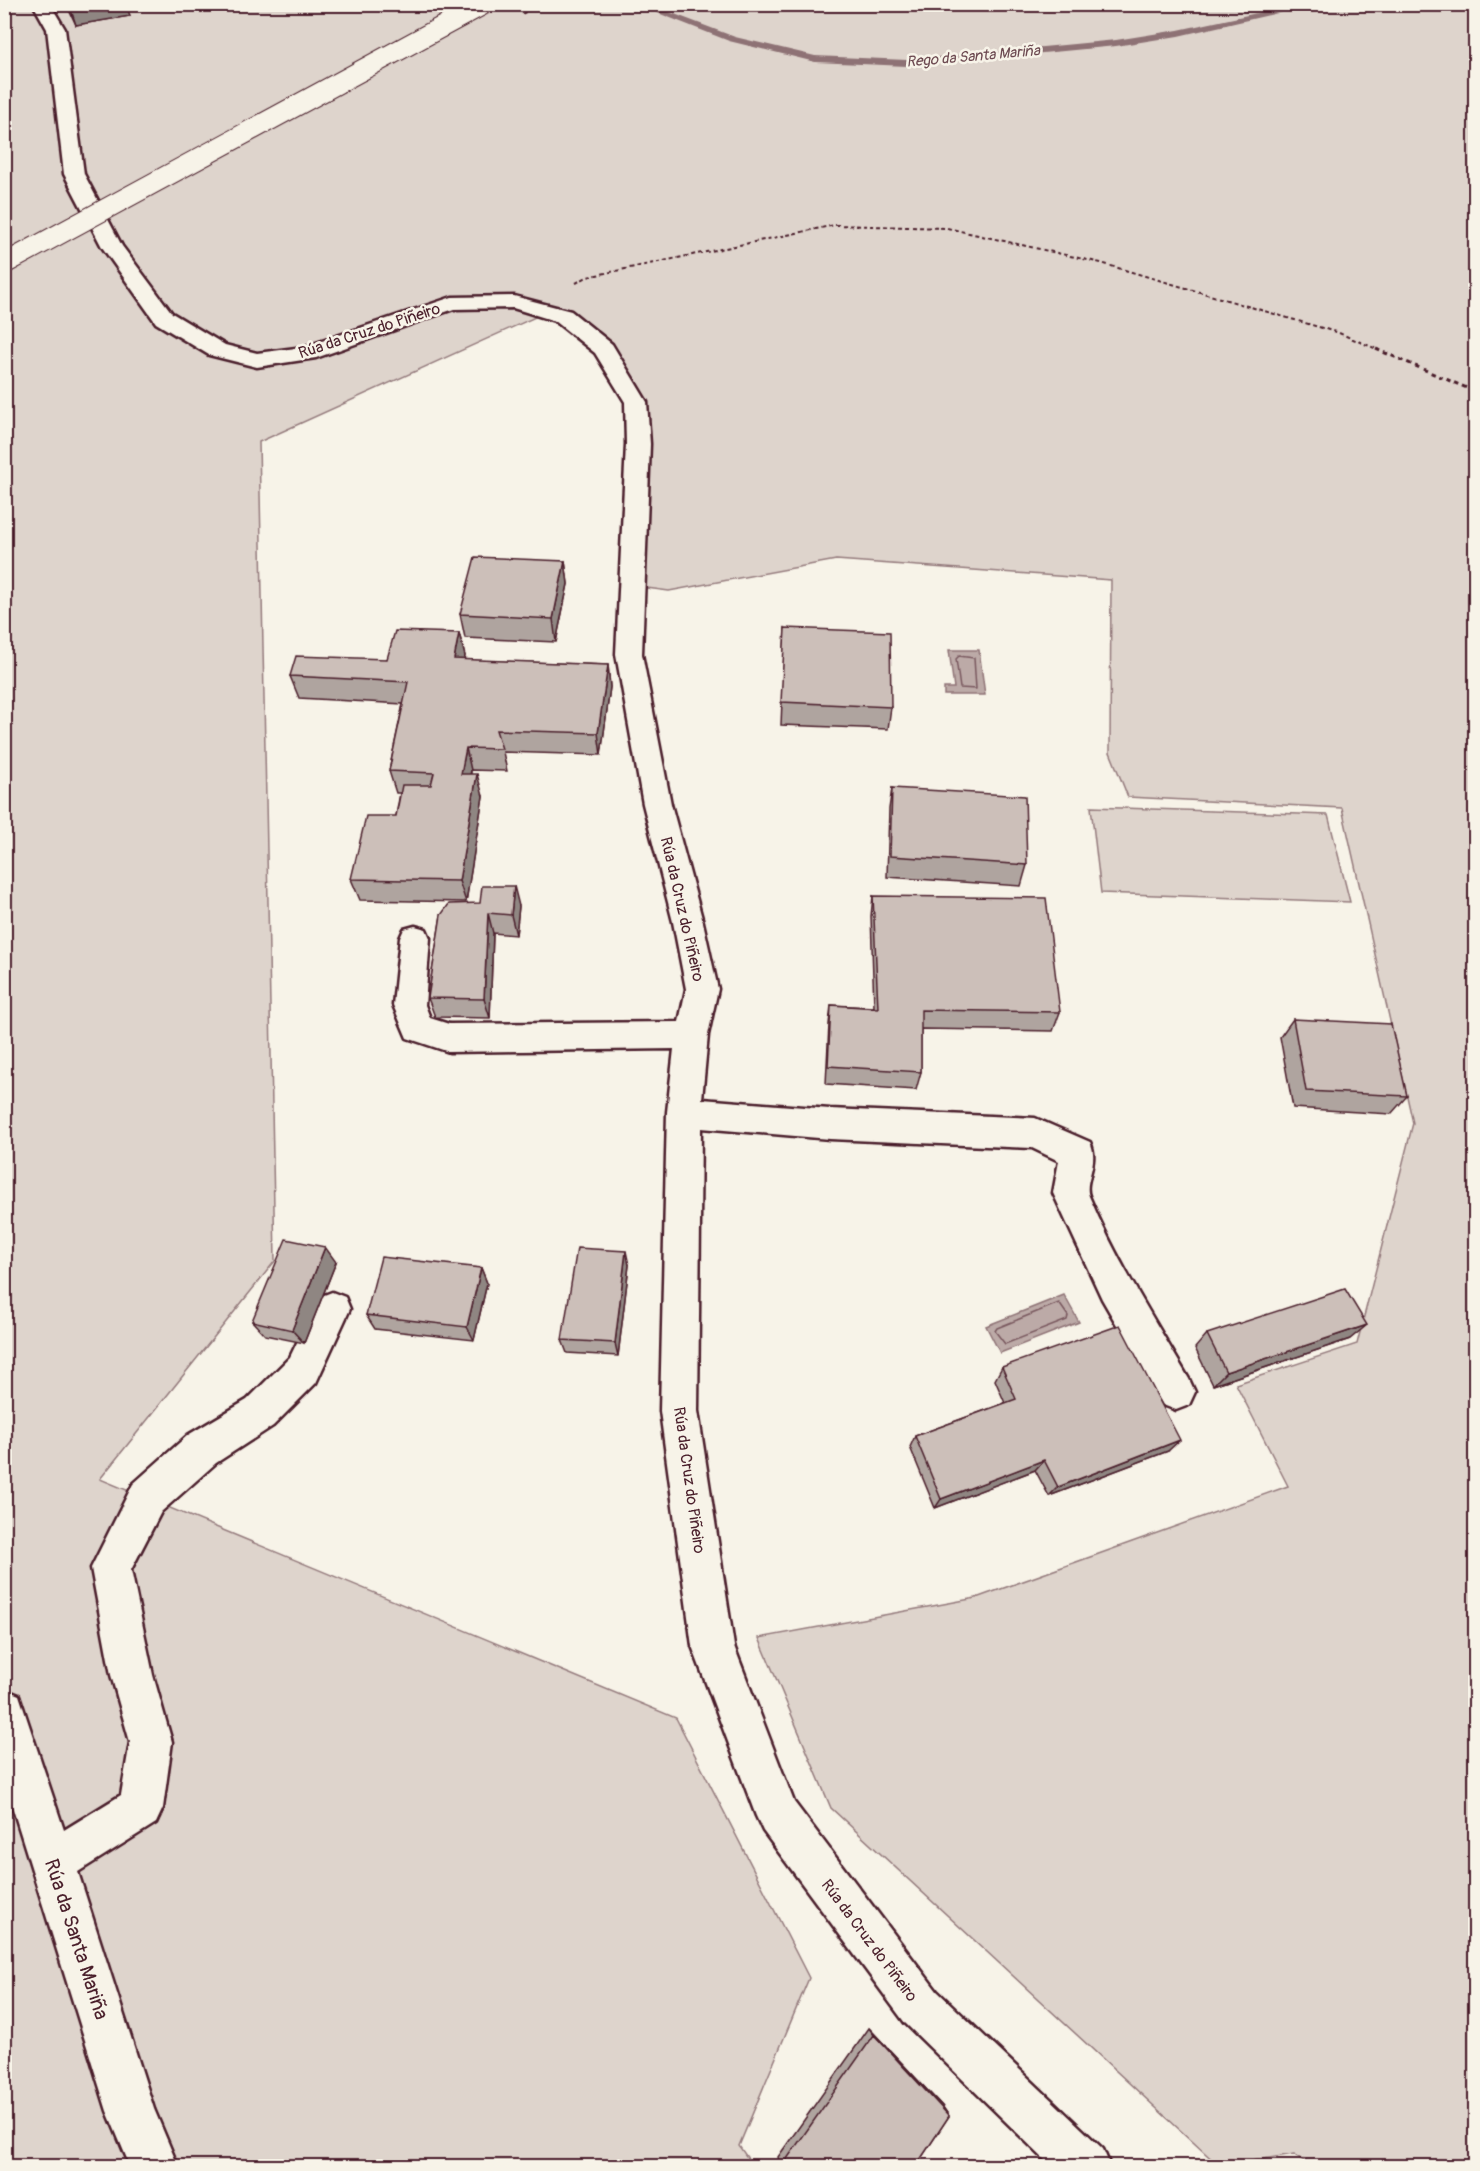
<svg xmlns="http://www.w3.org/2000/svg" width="1480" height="2171" viewBox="0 0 1480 2171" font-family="Pangolin,sans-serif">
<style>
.green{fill:#ded4cc;stroke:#947a7c;stroke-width:1.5}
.water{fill:#bcaaa7;stroke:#8e7275;stroke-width:1.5}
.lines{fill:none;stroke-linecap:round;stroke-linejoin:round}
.shore{stroke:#78575d;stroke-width:1.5}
.stream{fill:#8e7275;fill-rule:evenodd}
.minor-casing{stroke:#4a1f2b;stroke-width:5}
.path-far1{stroke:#4a1f2b;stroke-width:2;stroke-dasharray:4 3;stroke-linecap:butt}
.path{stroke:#4a1f2b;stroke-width:3;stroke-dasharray:4.5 4;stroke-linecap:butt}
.minor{fill:#f7f3e8;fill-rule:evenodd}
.highway-bridge-casing{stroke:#4a1f2b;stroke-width:22;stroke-linecap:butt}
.highway-bridge{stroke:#f7f3e8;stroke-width:20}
.wall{fill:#afa49f;stroke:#4a1f2b;stroke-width:1.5}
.shaded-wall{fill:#8f8682;stroke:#4a1f2b;stroke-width:1.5}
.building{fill:#ccbfb9;stroke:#4a1f2b;stroke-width:1.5}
.labels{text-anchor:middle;stroke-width:5;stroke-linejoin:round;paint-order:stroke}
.far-water-label{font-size:15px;font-style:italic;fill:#6c4950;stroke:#f7f3e8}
.street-label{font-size:16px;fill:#4a1f2b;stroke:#f7f3e8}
.near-street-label{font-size:20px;fill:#4a1f2b;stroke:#f7f3e8}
</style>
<rect width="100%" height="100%" fill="#f7f3e8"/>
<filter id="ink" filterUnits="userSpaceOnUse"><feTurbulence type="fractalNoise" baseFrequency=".0167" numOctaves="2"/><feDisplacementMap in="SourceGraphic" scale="12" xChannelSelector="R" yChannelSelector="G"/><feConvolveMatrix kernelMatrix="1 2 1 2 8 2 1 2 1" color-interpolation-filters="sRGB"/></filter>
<g filter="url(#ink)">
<path class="green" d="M5 5H1475V2166H1313L1294 2154 1219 2166 831 1808 759 1638 976 1598 1288 1486 1236 1384 1357 1344 1413 1123 1342 808 1128 797 1110 752 1111 580 836 560 669 591 632 586 636 402 604 349 544 313 259 442 275 1261 100 1479 676 1718 809 1978 739 2146 753 2166H5Z
M1091 807 1328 815 1350 902 1101 893Z"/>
<path class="water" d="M949 650H979L985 695H944V688H954Z
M1064 1295 1079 1322 1000 1353 986 1326Z"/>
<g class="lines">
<path class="shore" d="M959 656 974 658 976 689 960 688 956 659Z
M1059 1303 1068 1316 1067 1320 1005 1344 995 1331 997 1328Z"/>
<path class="stream" d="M635 4H648L735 37 815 56 907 60 1116 40 1178 30 1299 4H1317L1178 36 1116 46 907 66 815 62 729 41Z"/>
<g class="minor-casing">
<path id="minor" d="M33 4H50L65 29 84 174 122 246 172 313 225 345 257 353 304 347 452 297 514 296 571 311 612 344 647 402 650 444 642 654 671 804 703 922 718 989 708 1035 702 1099 830 1109 1035 1118 1090 1142C1100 1163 1083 1181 1089 1196 1116 1260 1154 1319 1189 1379L1195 1392 1189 1405 1176 1410 1163 1405 1102 1299 1053 1193 1059 1161 1032 1148 830 1139 701 1128 698 1411 734 1646 794 1802 937 1991 1103 2149 1110 2166H1051L905 2023 763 1831 756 1816 692 1646 660 1411 667 1112 674 1049 449 1052 407 1038 393 1005 400 938 404 929 415 926 426 929 430 938 425 1005 430 1018 449 1024 679 1022 686 989 673 922 643 804 616 654 626 444 625 402 595 353 555 321 513 308 454 309 316 358 257 367 209 355 156 323 102 247 64 174 47 29Z
M332 1292 345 1297 350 1309 316 1383 273 1426 216 1463 161 1512 131 1570 153 1675 172 1742 163 1808 156 1823 78 1872 154 2109 178 2166H130L107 2111 4 1780V1689L19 1695 64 1830 121 1795 130 1742 111 1675 91 1568 133 1484 188 1435 247 1400 290 1357 319 1297Z"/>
</g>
<path class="path-far1" d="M522 14 540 4
M576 283 587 277 835 225 947 228 1101 263 1339 333 1379 350"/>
<path class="path" d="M1376 349 1476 392"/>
<use href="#minor" class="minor"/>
<g class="highway-bridge-casing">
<path id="highway-bridge" d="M4 264 484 4"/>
</g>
<use href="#highway-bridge" class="highway-bridge"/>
</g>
<path class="wall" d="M56 4H126L130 16 76 25 68 8 61 9Z
M565 561 568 584 556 642 465 638 460 614Z
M785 628 891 707 888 729 781 725Z
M459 633 465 656 464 660 608 665 610 687 601 755 503 752 507 771 471 770V774L483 796 466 902 360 900 351 879 396 816 400 793H396L389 771 403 704 299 698 290 676 387 659Z
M892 788 1027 865 1021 886 887 877 889 809Z
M873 896 1060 1012 1053 1031 921 1029V1072L916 1090 826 1084 829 1024 831 1005 874 1007 871 916Z
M519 906 516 935 493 933 490 1018 435 1017 428 998 441 915Z
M1293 1019 1407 1096 1391 1114 1293 1108 1280 1037Z
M336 1262 304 1343 265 1335 252 1321Z
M629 1265 618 1356 567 1353 562 1340Z
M481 1268 487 1283 474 1340 375 1329 366 1315Z
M1207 1334 1350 1339 1213 1385 1195 1348Z
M1002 1367 1168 1451 1049 1496 1035 1470 935 1508 910 1447 915 1436 1005 1403 995 1380Z
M869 2028 942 2106 949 2116 916 2166H780L778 2157Z"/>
<path class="shaded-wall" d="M60 4H67L68 8 61 9Z
M69 4H126L130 16 76 25Z
M565 561 568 584 556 642 553 619Z
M459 633 465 656 459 682 454 659Z
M608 665 610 687 601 755 598 733Z
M466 748 471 770 466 795 461 774Z
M477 774 483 796 466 902 459 881Z
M514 886 519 906 516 935 511 915Z
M488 913 493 933 490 1018 484 999Z
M325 1247 336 1262 304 1343 292 1330Z
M626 1251 629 1265 618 1356 615 1343Z
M481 1268 487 1283 474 1340 467 1327Z
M1367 1325 1350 1339 1213 1385 1226 1372Z
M1180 1440 1168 1451 1049 1496 1058 1487Z
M1044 1460 1035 1470 935 1508 941 1499Z
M869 2028 942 2106 949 2116 874 2035Z"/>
<path class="building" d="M475 557 565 561 553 619 460 614Z
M785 628 890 632 891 707 781 702Z
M395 631 459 633 454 659 608 665 598 733 496 730 502 749 466 748 461 774H477L459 881 351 879 366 816H396L402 785H431L434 773 389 771 408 682 290 676 296 656 387 659Z
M892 788 1025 796 1027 865 890 856Z
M482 886H514L511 915 488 913 484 999 428 998 441 915 449 904 480 903Z
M873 896 1046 898 1060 1012 921 1010V1072L828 1066 831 1005 878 1008Z
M1293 1019 1391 1024 1407 1096 1306 1091Z
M286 1239 325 1247 292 1330 252 1321Z
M577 1248 626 1251 615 1343 562 1340Z
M381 1257 481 1268 467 1327 366 1315Z
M1345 1289 1367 1325 1226 1372 1207 1334Z
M1120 1325 1180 1440 1058 1487 1044 1460 941 1499 915 1436 1016 1399 1002 1367Z
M874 2035 949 2116 916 2166H782Z"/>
</g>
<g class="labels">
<g class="far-water-label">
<text transform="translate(973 56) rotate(-5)" y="5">Rego da Santa Mariña</text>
</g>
<g class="street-label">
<text transform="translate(369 330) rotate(-18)" y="6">Rúa da Cruz do Piñeiro</text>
<text transform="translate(683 909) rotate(77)" y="6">Rúa da Cruz do Piñeiro</text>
<text transform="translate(690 1480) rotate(82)" y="6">Rúa da Cruz do Piñeiro</text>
<text transform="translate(870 1940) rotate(53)" y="6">Rúa da Cruz do Piñeiro</text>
</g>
<g class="near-street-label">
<text transform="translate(77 1939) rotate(72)" y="7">Rúa da Santa Mariña</text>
</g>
</g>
<rect width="1480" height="2171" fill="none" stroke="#f7f3e8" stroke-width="24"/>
<rect x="12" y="12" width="1456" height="2147" fill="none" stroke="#4a1f2b" stroke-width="2" filter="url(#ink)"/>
</svg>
